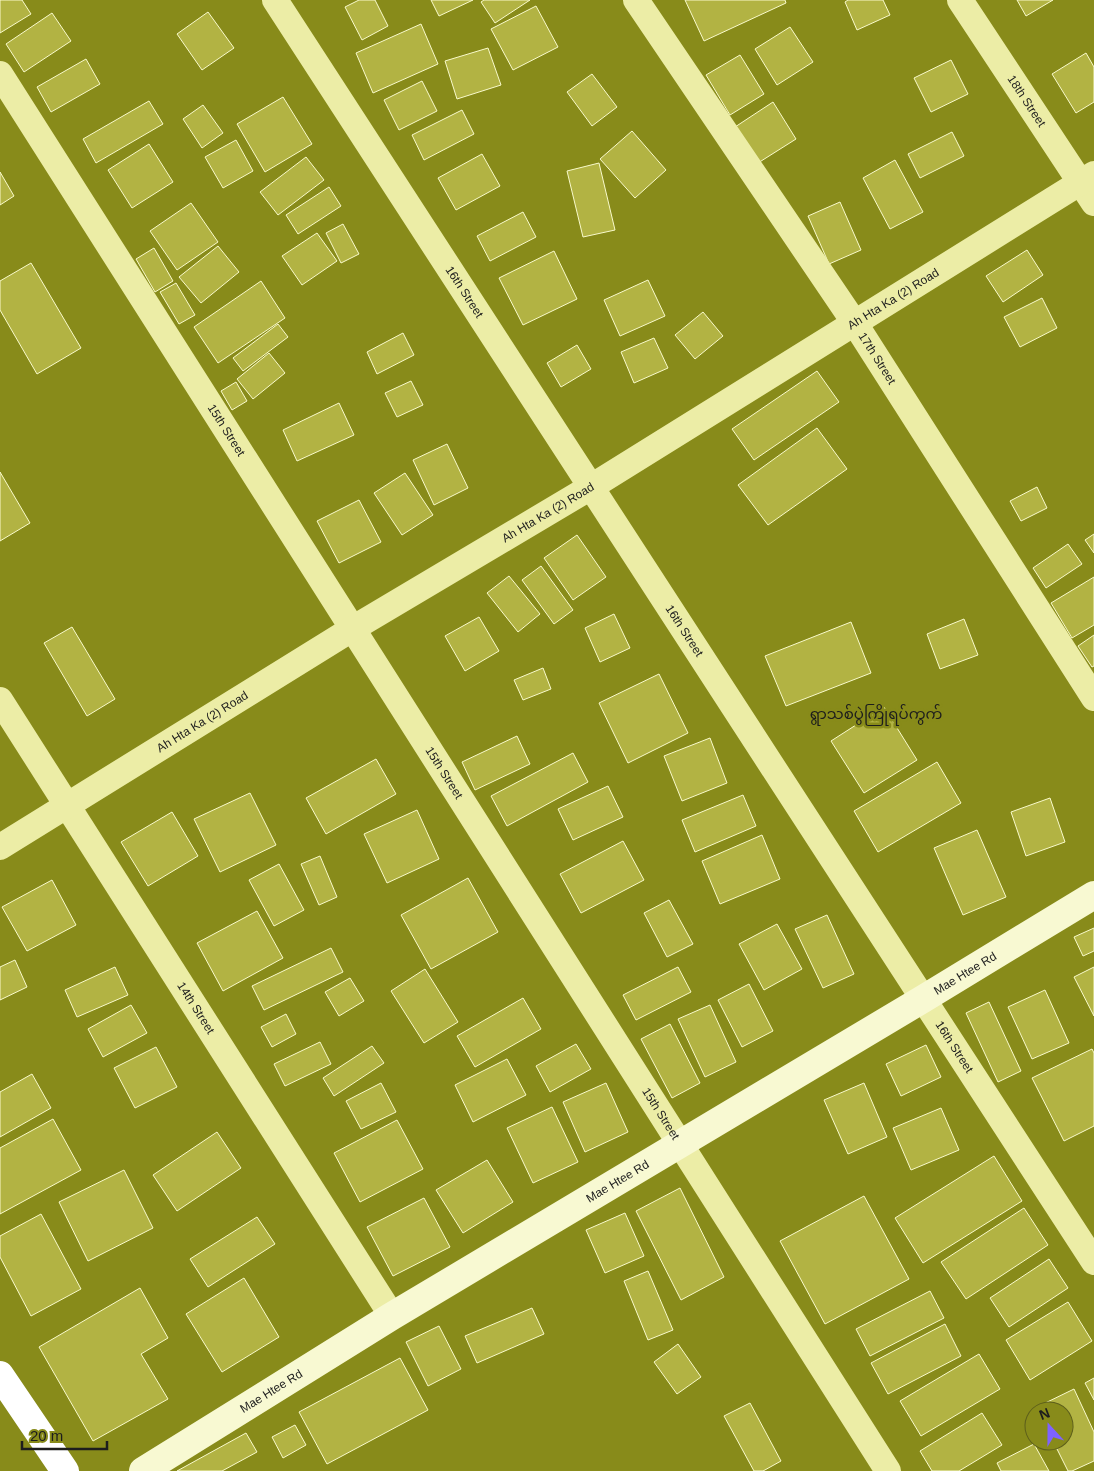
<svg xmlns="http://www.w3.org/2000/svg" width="1094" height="1471" viewBox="0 0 1094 1471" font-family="Helvetica,'Noto Sans Myanmar',sans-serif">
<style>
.building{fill:#b2b343;stroke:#f9facb}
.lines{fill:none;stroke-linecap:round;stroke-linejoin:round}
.street{stroke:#eceda6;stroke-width:26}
.secondary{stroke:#f8f9d2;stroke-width:28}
.highway{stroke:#fff;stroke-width:28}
.labels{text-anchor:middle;stroke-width:5;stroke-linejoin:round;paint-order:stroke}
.street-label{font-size:12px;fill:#1d1d1d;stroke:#888b1a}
.quarter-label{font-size:15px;fill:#1d1d1d;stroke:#888b1a}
</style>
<rect width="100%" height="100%" fill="#888b1a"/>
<path class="building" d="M0 0H22L31 14 0 33Z
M359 0H375L388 26 362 40 345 7Z
M431 0H473L439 16Z
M484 0H530L495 23 481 2Z
M685 0H785L786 3 704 41Z
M848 0H883L890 15 857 30 845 2Z
M1017 0H1053L1026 16Z
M536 6 558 47 513 70 491 29Z
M208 12 234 48 202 70 177 34Z
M52 13 71 41 24 72 6 44Z
M421 24 438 64 373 93 356 53Z
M790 27 813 62 777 85 755 49Z
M488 48 501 85 457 99 445 61Z
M1086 53 1094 67V102L1076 113 1052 74Z
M740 55 764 94 730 115 706 75Z
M86 59 100 84 51 112 37 87Z
M951 60 968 94 931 112 914 78Z
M592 74 617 107 592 126 567 92Z
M422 81 437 111 399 130 384 100Z
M283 97 312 144 265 172 237 124Z
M149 101 163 124 96 163 83 139Z
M773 102 796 139 758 163 735 127Z
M203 105 223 133 202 148 183 119Z
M462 110 474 134 424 160 412 135Z
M632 131 666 170 635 198 600 159Z
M952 132 964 156 920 178 908 154Z
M236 140 253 171 223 188 205 157Z
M149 144 173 182 132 208 108 170Z
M482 154 500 186 456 210 438 178Z
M306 157 324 180 278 215 260 192Z
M895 160 923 212 890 229 863 178Z
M599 163 615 230 583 237 567 171Z
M0 172 14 196 0 205Z
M329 187 341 206 298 234 286 215Z
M840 202 861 250 829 264 808 216Z
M191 203 218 242 177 270 150 231Z
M523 212 536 237 490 261 477 236Z
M343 224 359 254 341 263 326 233Z
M317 233 337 261 302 285 282 256Z
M218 246 239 272 201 303 179 277Z
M154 248 173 281 155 292 136 259Z
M1027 250 1043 275 1003 302 986 276Z
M554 251 577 299 523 325 499 278Z
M31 263 81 348 37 374 0 310V281Z
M648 280 665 316 620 336 604 300Z
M261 281 285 318 218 363 194 327Z
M176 283 195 315 179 324 160 292Z
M1042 298 1057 328 1020 347 1004 317Z
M703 312 723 336 695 359 675 335Z
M278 324 288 337 243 371 233 358Z
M403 333 414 355 377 374 367 352Z
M654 338 668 368 634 383 621 352Z
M577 345 591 369 561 387 547 363Z
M269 353 285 373 253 399 237 379Z
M817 371 839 402 754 460 732 429Z
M411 381 423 405 397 417 385 393Z
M236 382 247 401 232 410 221 391Z
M339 403 354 435 297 461 283 430Z
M817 428 847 469 768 525 738 485Z
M447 444 468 488 434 505 413 460Z
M0 472 30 523 0 541Z
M405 473 433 515 402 535 374 493Z
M1037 487 1047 508 1021 521 1010 501Z
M359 500 381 542 339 563 317 521Z
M1094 534V553L1085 540Z
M577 535 606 577 573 600 544 558Z
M1068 544 1082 564 1046 588 1033 568Z
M541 566 573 610 554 624 522 580Z
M509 576 540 614 518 632 487 593Z
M1094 577V625L1072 638 1051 603Z
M614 614 630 648 600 662 585 628Z
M479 617 499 651 465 671 445 636Z
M964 619 978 655 940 669 927 634Z
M851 622 871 673 786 706 765 656Z
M72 627 115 699 87 716 44 643Z
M1094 635V666L1092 667 1078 646Z
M543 668 551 689 523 700 514 680Z
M659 674 688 733 628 763 599 703Z
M884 707 917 760 864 793 831 741Z
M517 736 530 764 475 790 462 762Z
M710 738 727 783 682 801 664 756Z
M573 753 588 782 507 826 491 796Z
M376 759 396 794 326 834 306 798Z
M937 762 961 803 878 852 854 811Z
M608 786 623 817 573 840 558 809Z
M250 793 276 845 220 872 194 819Z
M743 795 756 826 695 852 682 820Z
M1050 798 1065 842 1026 856 1011 812Z
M417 810 439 859 387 883 364 834Z
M172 812 198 856 148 886 121 842Z
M977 830 1006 897 963 915 934 848Z
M762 835 780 879 720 904 702 861Z
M623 841 644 880 581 913 560 874Z
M320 856 337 897 319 905 301 864Z
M279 864 304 910 274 926 249 880Z
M468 878 498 932 431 969 401 915Z
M52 880 76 925 27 951 2 907Z
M669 900 693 944 667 957 644 913Z
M257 911 283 958 223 991 197 943Z
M827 915 854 974 823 988 795 929Z
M777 924 802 969 764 990 739 944Z
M1094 928V951L1083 956 1074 937Z
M331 948 343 972 264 1010 252 986Z
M15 960 27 987 0 1000V967Z
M115 967 128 995 77 1017 65 990Z
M678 967 691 992 636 1020 623 995Z
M1094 967V1016L1074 977Z
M425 969 458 1022 424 1043 391 991Z
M350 978 364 1001 339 1016 325 992Z
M749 984 773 1031 742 1047 718 1000Z
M1045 990 1069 1043 1032 1059 1008 1007Z
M523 998 541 1029 475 1067 457 1036Z
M989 1002 1021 1071 998 1082 966 1013Z
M131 1005 147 1033 103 1057 88 1029Z
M710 1005 736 1062 705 1077 678 1019Z
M286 1014 296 1034 272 1047 261 1027Z
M670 1024 700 1083 672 1098 641 1039Z
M320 1042 331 1064 285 1086 274 1064Z
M576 1044 591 1069 550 1092 536 1066Z
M926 1045 941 1077 901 1096 886 1064Z
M372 1046 384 1063 334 1096 323 1078Z
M156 1047 177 1087 135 1108 114 1068Z
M1092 1049 1094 1053V1126L1064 1141 1032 1078Z
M507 1059 526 1095 473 1122 455 1085Z
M32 1074 51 1108 0 1137V1092Z
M381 1083 396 1112 361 1129 346 1101Z
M606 1083 628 1132 585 1152 563 1102Z
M864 1083 887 1137 848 1154 824 1100Z
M552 1107 578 1162 533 1183 507 1128Z
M941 1108 959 1150 911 1170 893 1128Z
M53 1119 81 1170 0 1214V1148Z
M397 1120 423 1169 360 1202 334 1153Z
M217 1132 241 1168 177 1211 153 1175Z
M994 1156 1022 1201 923 1263 895 1218Z
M487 1160 513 1202 463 1233 436 1190Z
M124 1170 153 1228 88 1261 59 1202Z
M680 1188 724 1277 681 1300 636 1211Z
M864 1196 909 1279 825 1324 780 1241Z
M424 1198 450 1247 393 1276 367 1227Z
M1024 1208 1048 1245 966 1299 941 1262Z
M625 1213 644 1256 605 1273 586 1230Z
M41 1214 81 1289 31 1316 0 1257V1236Z
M257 1217 275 1244 208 1287 190 1259Z
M1049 1259 1068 1288 1009 1327 990 1298Z
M648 1271 673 1330 648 1340 624 1281Z
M244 1278 279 1337 222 1372 186 1314Z
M140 1288 168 1338 141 1354 168 1399 93 1441 39 1347Z
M930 1291 944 1318 870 1356 856 1329Z
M1068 1302 1092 1341 1030 1380 1006 1340Z
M532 1308 544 1334 477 1363 465 1336Z
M945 1324 961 1356 888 1394 871 1363Z
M439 1326 461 1369 428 1386 406 1342Z
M678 1344 701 1377 677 1394 654 1362Z
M979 1354 1000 1389 921 1436 900 1401Z
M400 1358 428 1410 327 1464 299 1412Z
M1094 1378V1400L1085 1383Z
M1074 1389 1094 1432V1461L1072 1471H1068L1053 1441H1064V1411H1039L1037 1407Z
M750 1403 781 1461 763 1471H754L724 1416Z
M982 1413 1002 1445 959 1471H932L920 1451Z
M295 1425 306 1445 283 1458 272 1437Z
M246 1433 257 1452 222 1471H177Z
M1034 1444 1049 1471H1001L997 1463Z"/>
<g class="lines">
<g class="street">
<path id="s1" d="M275 0 1094 1262"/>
<path id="s2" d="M636 0 854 322 1094 698"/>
<path id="s3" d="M960 0 1094 203"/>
<path id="s4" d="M0 74 888 1471"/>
<path id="s5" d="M0 700 392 1316"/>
<path id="s6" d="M0 847 352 629 591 487 1094 174"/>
</g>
<path class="secondary" id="s7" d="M143 1471 392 1316 923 999 1094 895"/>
<path class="highway" d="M0 1375 65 1471"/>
</g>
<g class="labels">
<g class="street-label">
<text dy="4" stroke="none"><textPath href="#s3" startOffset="121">18th Street</textPath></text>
<text dy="4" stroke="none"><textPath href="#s1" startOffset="348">16th Street</textPath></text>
<text dy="4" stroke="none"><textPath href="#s6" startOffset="1048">Ah Hta Ka (2) Road</textPath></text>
<text dy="4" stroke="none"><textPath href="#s2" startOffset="432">17th Street</textPath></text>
<text dy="4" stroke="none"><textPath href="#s4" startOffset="422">15th Street</textPath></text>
<text dy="4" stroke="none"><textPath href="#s6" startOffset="642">Ah Hta Ka (2) Road</textPath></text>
<text dy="4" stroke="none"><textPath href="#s1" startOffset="752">16th Street</textPath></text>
<text dy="4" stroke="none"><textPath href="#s6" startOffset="238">Ah Hta Ka (2) Road</textPath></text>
<text dy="4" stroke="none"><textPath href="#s4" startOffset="828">15th Street</textPath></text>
<text dy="4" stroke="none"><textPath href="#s7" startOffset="961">Mae Htee Rd</textPath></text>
<text dy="4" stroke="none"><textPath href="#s5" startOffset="365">14th Street</textPath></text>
<text dy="4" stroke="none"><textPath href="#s1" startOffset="1248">16th Street</textPath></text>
<text dy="4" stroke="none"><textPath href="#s4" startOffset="1232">15th Street</textPath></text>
<text dy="4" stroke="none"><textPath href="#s7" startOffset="556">Mae Htee Rd</textPath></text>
<text dy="4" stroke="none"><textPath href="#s7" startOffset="151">Mae Htee Rd</textPath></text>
</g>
<g class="quarter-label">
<text x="876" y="719">ရွာသစ်ပွဲကြိုရပ်ကွက်</text>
</g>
</g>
<g transform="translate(1049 1426) rotate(339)"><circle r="24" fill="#888b1a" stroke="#5d5f1b"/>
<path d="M0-4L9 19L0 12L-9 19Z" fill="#7e62ff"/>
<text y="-8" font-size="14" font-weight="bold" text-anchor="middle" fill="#1d1d1d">N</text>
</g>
<path d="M22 1441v8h85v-8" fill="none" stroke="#1d1d1d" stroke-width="2.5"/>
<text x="30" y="1441" font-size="15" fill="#1d1d1d" stroke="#888b1a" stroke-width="4" paint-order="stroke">20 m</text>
</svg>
